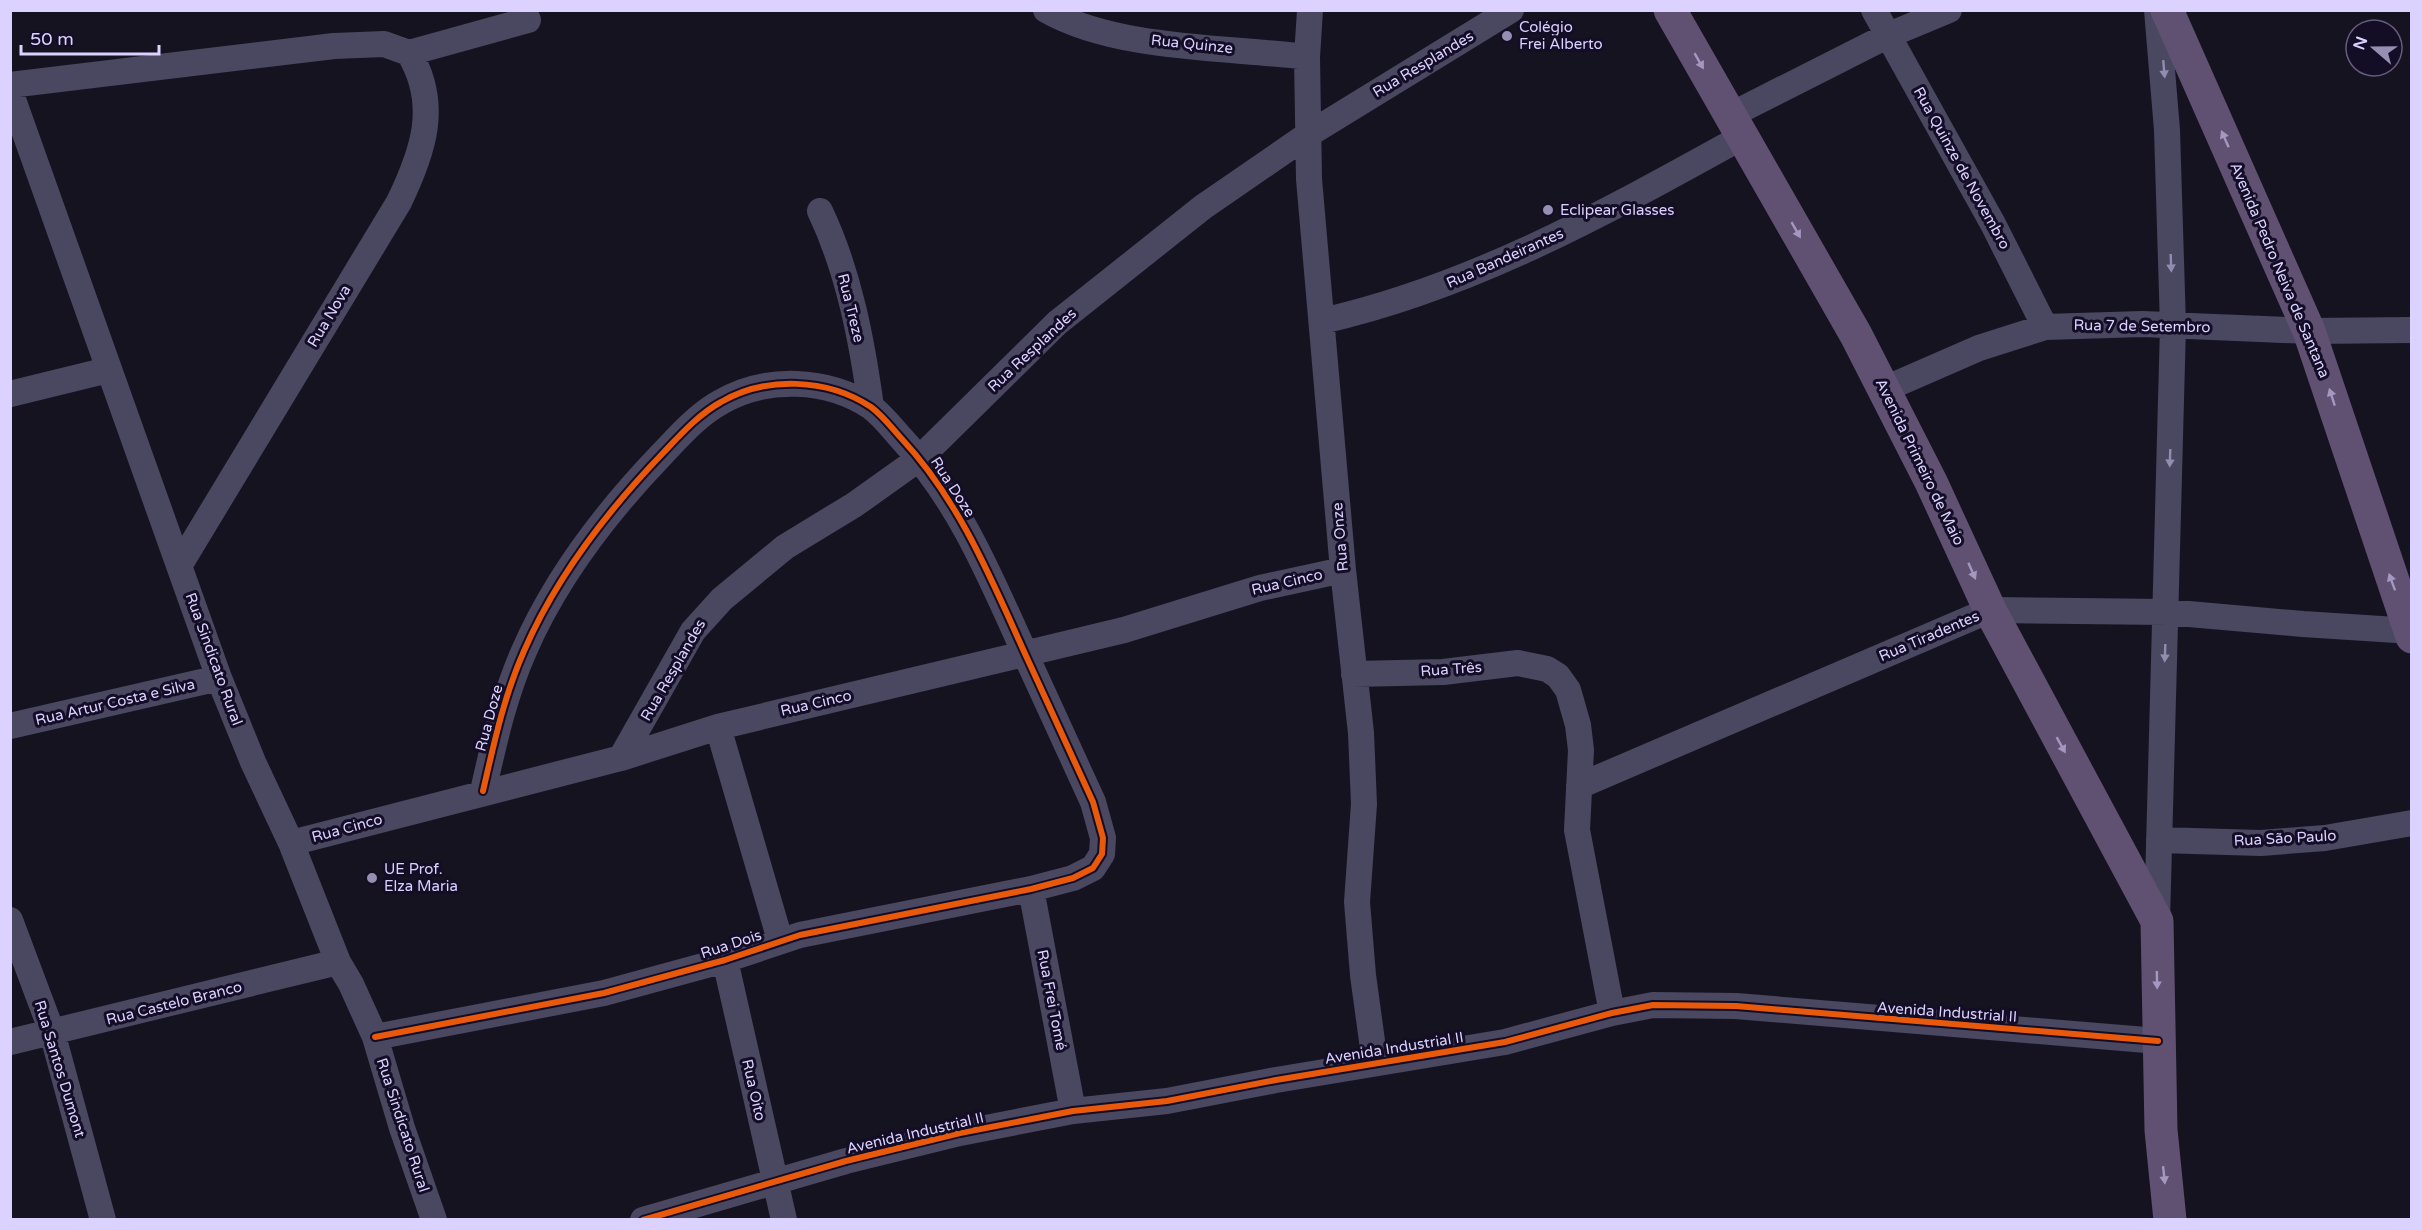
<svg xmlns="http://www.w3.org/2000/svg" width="2422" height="1230" viewBox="0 0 2422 1230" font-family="'Varela Round',sans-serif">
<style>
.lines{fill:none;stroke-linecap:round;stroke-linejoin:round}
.minor{stroke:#4a4761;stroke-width:26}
.major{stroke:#605172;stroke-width:33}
.cycleway-casing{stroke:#130d26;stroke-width:10}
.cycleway{stroke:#e8590c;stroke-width:6}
.oneway{fill:#a498c0}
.oneway2{fill:#928cb0}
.poi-dot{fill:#968fb1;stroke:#130d26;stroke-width:2}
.labels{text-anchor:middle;stroke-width:6;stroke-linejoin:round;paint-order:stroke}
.poi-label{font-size:15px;fill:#dbd2ff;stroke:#130d26;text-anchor:start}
.street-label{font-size:15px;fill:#dbd2ff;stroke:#130d26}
</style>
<rect width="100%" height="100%" fill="#161320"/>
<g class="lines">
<path class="minor" d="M1046 10C1116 50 1227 47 1307 57
M1310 10 1307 57 1309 179 1343 570 1361 733 1364 804 1357 902 1363 975 1375 1063
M1874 10 1993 224 2045 327
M409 53 528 20
M10 85 334 46 384 44 409 53
M10 91 219 678 253 762 291 843 338 962 351 984 375 1037 402 1128 434 1220
M1731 115 1889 35 1949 10
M820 211C849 272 862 341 871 407
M1322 321C1473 287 1608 211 1742 137
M1885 389 1979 348 2045 327 2142 324 2309 331 2412 330
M10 394 108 370
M179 566 399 202C423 152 440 105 409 53
M1354 674 1443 672 1518 663 1547 669 1558 676 1568 690 1578 725 1581 750 1577 830 1612 1013
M10 726 219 678
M718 727 780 940
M621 758 693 631 722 599 785 547 854 505 920 458 1057 323 1203 207 1309 134 1511 10
M1579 786 1990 610 2166 612 2303 624 2412 631
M2159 840 2261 843 2325 838 2412 823
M291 843 621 758 718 727 1124 630 1260 588 1343 570
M1031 889 1073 1111
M10 920 52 1032 103 1220
M2157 921 2173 326 2167 130 2157 10
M725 960 784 1220
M375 1037 604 993 725 960 800 935 1031 889 1073 878 1093 868 1102 854 1103 838 1093 802C1071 754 1049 706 1027 658 992 581 960 501 901 438 892 428 882 415 871 407 827 378 766 376 721 402 699 414 681 434 664 452 609 509 556 577 524 651 504 696 494 743 483 791
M10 1042 338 962
M643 1220 846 1161 960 1133 1073 1111 1167 1101 1276 1080 1505 1042 1612 1013 1653 1005 1736 1006 2158 1041"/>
<path class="major" d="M1670 10 1856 335 1931 482 1990 610 2157 921 2161 1130 2170 1220
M2167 10 2309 331 2412 637"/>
<g class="cycleway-casing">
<path id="cycleway" d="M375 1037 604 993 725 960 800 935 1031 889 1073 878 1093 868 1102 854 1103 838 1093 802C1071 754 1049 706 1027 658 992 581 960 501 901 438 892 428 882 415 871 407 827 378 766 376 721 402 699 414 681 434 664 452 609 509 556 577 524 651 504 696 494 743 483 791
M643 1220 846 1161 960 1133 1073 1111 1167 1101 1276 1080 1505 1042 1612 1013 1653 1005 1736 1006 2158 1041"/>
</g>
<use href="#cycleway" class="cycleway"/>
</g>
<defs><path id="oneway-solid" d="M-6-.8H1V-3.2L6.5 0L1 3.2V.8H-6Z" transform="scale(1.5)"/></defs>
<g class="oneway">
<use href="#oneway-solid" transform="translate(1699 61) rotate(60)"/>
<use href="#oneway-solid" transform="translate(2225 139) rotate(-114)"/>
<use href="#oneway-solid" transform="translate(1796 230) rotate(60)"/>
<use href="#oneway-solid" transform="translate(2332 397) rotate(-108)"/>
<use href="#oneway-solid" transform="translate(1972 571) rotate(66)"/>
<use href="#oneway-solid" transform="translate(2392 582) rotate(-110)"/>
<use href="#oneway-solid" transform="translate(2061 745) rotate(61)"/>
<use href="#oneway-solid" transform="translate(2157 980) rotate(89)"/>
<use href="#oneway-solid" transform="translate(2164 1175) rotate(84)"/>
</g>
<g class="oneway2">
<use href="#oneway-solid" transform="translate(2164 69) rotate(85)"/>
<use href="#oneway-solid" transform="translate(2171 263) rotate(88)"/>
<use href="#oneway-solid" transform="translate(2170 458) rotate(92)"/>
<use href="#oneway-solid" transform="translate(2165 653) rotate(92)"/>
</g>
<g class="poi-dot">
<circle cx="1507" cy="36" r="6"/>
<circle cx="1548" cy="210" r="6"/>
<circle cx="372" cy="878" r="6"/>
</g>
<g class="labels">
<g class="poi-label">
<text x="1519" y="32">Colégio<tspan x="1519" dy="17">Frei Alberto</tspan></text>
<text x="1560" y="215">Eclipear Glasses</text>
<text x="384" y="874">UE Prof.<tspan x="384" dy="17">Elza Maria</tspan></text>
</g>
<g class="street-label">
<text transform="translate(1192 44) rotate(6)" y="5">Rua Quinze</text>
<text transform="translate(1423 64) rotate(-31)" y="5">Rua Resplandes</text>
<text transform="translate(1962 168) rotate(61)" y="5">Rua Quinze de Novembro</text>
<text transform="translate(1505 258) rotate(-24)" y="5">Rua Bandeirantes</text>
<text transform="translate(2280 270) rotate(67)" y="5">Avenida Pedro Neiva de Santana</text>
<text transform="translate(851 308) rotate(76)" y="5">Rua Treze</text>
<text transform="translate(329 316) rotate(-59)" y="5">Rua Nova</text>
<text transform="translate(2142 326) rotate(1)" y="5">Rua 7 de Setembro</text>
<text transform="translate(1032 350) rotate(-43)" y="5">Rua Resplandes</text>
<text transform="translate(1920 462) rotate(64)" y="5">Avenida Primeiro de Maio</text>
<text transform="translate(953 487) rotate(57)" y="5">Rua Doze</text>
<text transform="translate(1340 537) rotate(-95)" y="5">Rua Onze</text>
<text transform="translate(1287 582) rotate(-13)" y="5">Rua Cinco</text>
<text transform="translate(1929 636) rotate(-23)" y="5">Rua Tiradentes</text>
<text transform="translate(214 659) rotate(70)" y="5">Rua Sindicato Rural</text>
<text transform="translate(1451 669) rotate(-4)" y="5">Rua Três</text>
<text transform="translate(673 670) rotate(-60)" y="5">Rua Resplandes</text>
<text transform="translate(115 702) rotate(-13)" y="5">Rua Artur Costa e Silva</text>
<text transform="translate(816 703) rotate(-13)" y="5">Rua Cinco</text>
<text transform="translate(489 718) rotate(-75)" y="5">Rua Doze</text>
<text transform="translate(347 828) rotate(-15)" y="5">Rua Cinco</text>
<text transform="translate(2285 838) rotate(-3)" y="5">Rua São Paulo</text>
<text transform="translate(731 944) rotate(-18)" y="5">Rua Dois</text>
<text transform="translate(1052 1000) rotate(79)" y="5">Rua Frei Tomé</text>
<text transform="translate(174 1003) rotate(-14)" y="5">Rua Castelo Branco</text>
<text transform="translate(1947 1012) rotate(4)" y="5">Avenida Industrial II</text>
<text transform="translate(1394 1048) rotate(-9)" y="5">Avenida Industrial II</text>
<text transform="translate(60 1069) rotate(73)" y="5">Rua Santos Dumont</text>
<text transform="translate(754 1090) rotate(77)" y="5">Rua Oito</text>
<text transform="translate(403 1125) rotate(72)" y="5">Rua Sindicato Rural</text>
<text transform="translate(915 1133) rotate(-13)" y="5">Avenida Industrial II</text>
</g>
</g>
<rect width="2422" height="1230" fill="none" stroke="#dbd2ff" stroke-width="24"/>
<g transform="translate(2374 48) rotate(290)"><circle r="28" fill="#130d26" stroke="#635c7d" stroke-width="1.5"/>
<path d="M0-4.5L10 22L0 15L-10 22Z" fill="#968fb1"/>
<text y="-9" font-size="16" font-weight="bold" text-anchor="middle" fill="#dbd2ff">N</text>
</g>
<path d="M21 45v9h138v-9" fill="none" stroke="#dbd2ff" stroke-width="3"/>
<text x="30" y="45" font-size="18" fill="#dbd2ff" stroke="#130d26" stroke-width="4.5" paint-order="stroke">50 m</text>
</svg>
